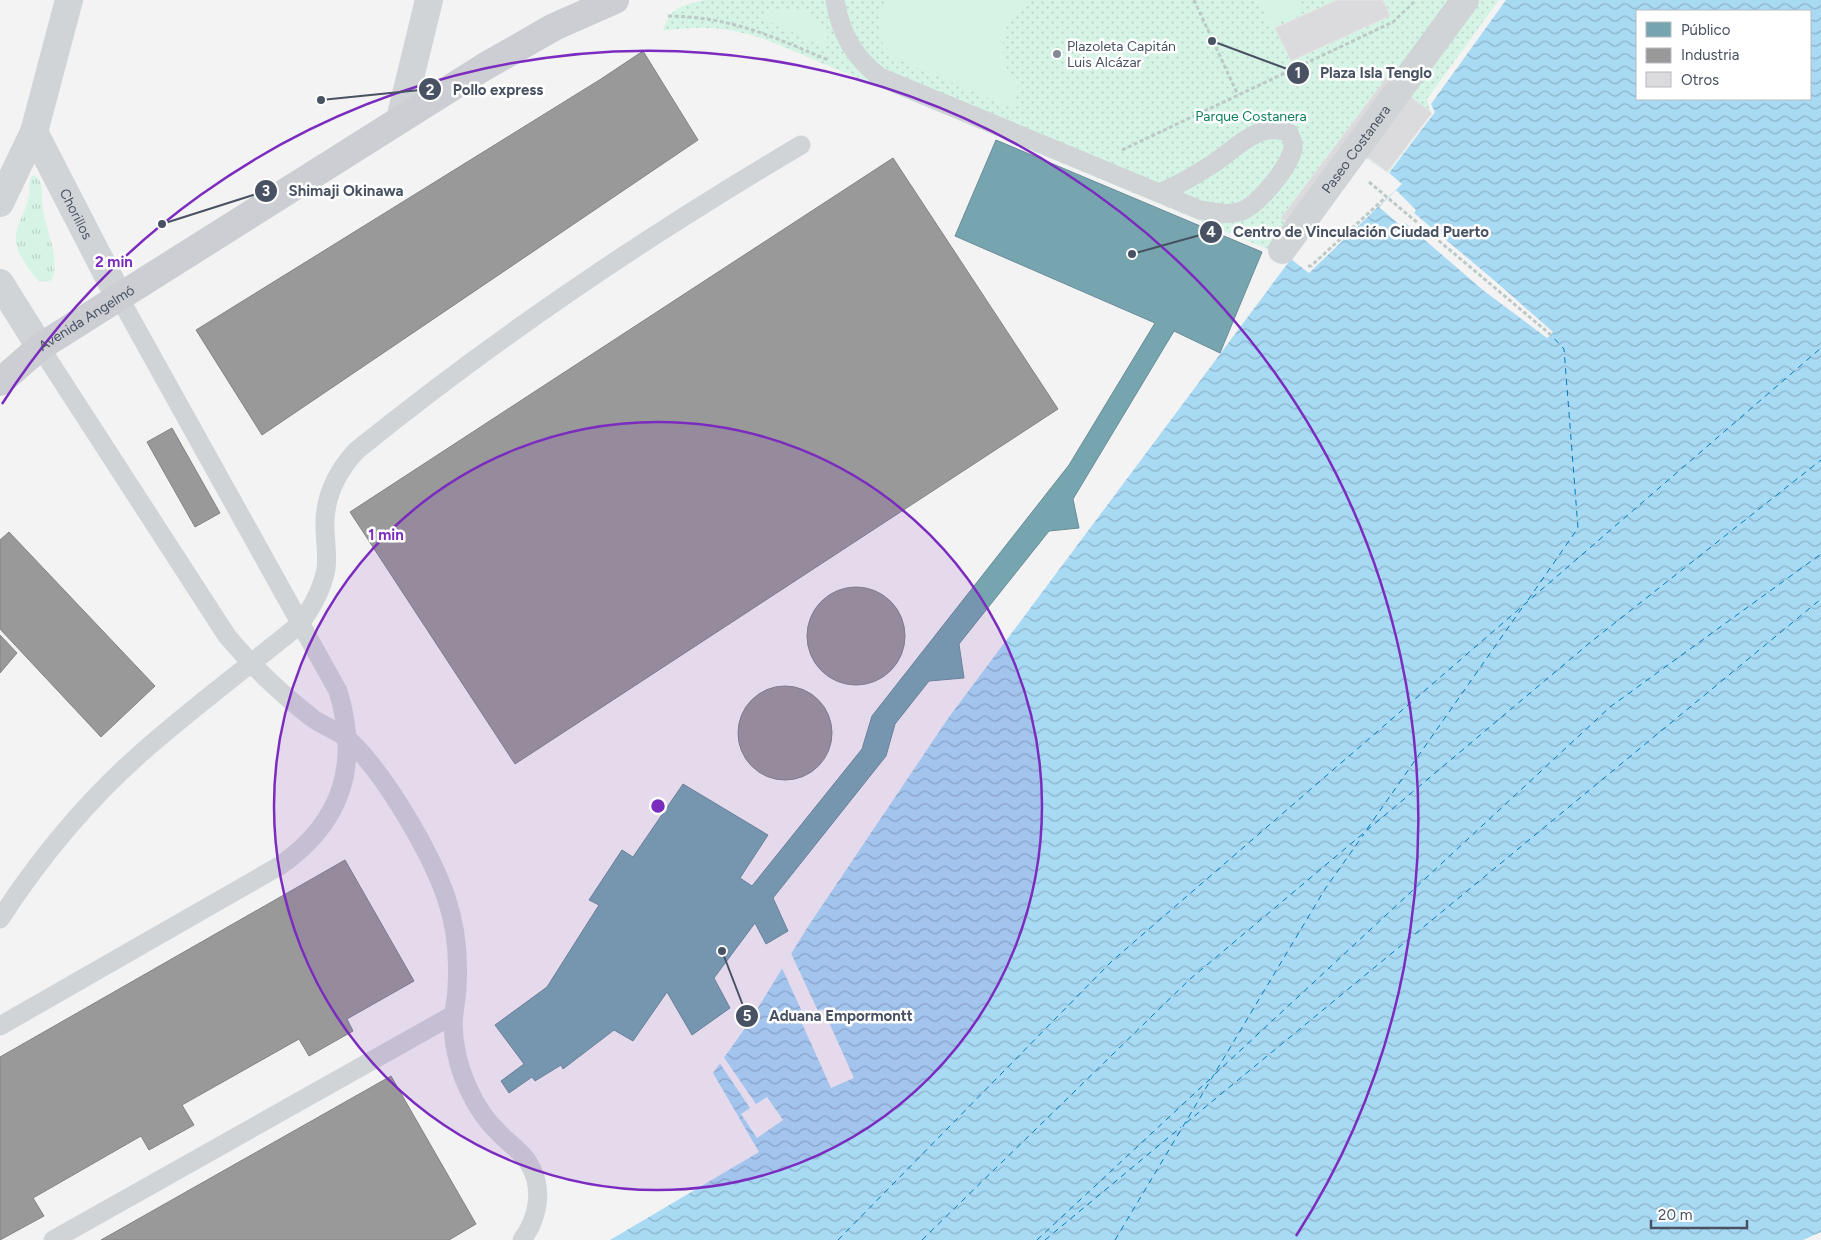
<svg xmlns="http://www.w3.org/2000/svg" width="1821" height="1240" viewBox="0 0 1821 1240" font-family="Figtree,sans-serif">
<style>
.grass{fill:url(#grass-tufts)}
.park{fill:url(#park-dots)}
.garden{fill:#d6f4e6}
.water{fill:url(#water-waves);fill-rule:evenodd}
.pier{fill:#f4f3f3}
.public{fill:#76a5af;stroke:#688c98}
.industry{fill:#999;stroke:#818488}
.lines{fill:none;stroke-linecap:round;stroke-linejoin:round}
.ferry{stroke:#007bbd;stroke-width:1;stroke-dasharray:6 5;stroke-linecap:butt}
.building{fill:#dbdbdd;stroke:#e5e5e6}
.path{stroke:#bcc9c7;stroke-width:3;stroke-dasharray:4 2.5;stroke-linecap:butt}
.service{stroke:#d1d4d7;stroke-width:19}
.pedestrian{stroke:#d1d4d7;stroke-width:28}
.minor{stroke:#d1d4d7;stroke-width:28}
.tertiary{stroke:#d1d4d7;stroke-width:28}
.primary{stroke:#ccced4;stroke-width:28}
.ring{fill:none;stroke:#7b2cbf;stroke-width:2.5}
.poi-dot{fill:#848a95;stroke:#fff;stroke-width:2}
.labels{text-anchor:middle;stroke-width:5;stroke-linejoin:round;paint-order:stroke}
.poi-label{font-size:14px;fill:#485262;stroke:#fff;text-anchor:start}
.park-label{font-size:14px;fill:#0e8258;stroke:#fff}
.street-label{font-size:14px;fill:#485262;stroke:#fff}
.centre{fill:#7b2cbf;stroke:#fff;stroke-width:2.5}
.ring-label{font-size:15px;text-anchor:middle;font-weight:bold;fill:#7b2cbf;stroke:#fff;stroke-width:5;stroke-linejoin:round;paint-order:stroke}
.leader{fill:none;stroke:#485262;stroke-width:2}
.callout-dot{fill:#485262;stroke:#fff;stroke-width:2}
.mark-label{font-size:15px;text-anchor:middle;font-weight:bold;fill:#fff}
.callout-label{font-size:15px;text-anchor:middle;font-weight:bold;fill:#485262;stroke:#fff;stroke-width:5;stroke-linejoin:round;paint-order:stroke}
</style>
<defs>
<pattern id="grass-tufts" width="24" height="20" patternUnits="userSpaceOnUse" patternTransform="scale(1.25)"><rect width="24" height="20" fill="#d6f4e6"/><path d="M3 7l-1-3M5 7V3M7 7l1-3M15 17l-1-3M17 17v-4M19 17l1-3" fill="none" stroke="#b9d3c8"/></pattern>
<pattern id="park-dots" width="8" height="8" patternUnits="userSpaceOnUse" patternTransform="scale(1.25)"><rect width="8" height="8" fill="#d6f4e6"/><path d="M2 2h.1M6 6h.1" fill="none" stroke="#b9d3c8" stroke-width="1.8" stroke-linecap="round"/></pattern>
<pattern id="water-waves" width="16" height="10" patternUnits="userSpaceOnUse" patternTransform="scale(1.25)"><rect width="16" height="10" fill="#a8daf4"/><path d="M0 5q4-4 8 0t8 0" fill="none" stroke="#8bb3c9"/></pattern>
</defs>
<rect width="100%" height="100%" fill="#f4f3f3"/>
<path class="grass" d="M33 175C37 177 39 179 41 184 43 193 41 202 43 211 47 233 60 258 52 280L46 282C37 282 34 276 29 269 5 234 19 232 29 197 31 189 27 181 33 175Z"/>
<path class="park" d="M705 0H1499L1427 99 1431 114 1388 173 1366 158 1291 259 767 40C727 27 704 25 663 31 669 7 683 5 705 0Z"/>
<path class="garden" d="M886 0H1032C996 17 995 63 1020 89L1012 108 896 59 882 42 879 25 880 11Z
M1258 0H1295L1303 12 1271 26Z
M808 9 829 40 827 43 821 45 813 42 764 19 763 16 768 12Z"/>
<path class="water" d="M1506 0H1821V1232L1803 1240H610L759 1152 713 1073 748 1024 807 928 949 717 1291 259 1309 273 1402 184 1389 173 1435 112 1431 104ZM1637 11H1810V99H1637Z"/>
<path class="pier" d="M1396 190 1416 210 1414 213 1495 281 1553 332 1551 335 1547 338 1484 291 1405 223 1401 226 1379 207Z
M790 951 818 1011 823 1009 854 1078 831 1088 800 1019 804 1016 781 966Z
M723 1056 756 1104 767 1097 783 1120 757 1138 741 1114 750 1108 719 1062Z"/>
<path class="public" d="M996 140 1262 252 1220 353 1174 331 1073 499 1079 528 1049 531 959 644 964 678 929 681 895 724 886 756 773 898 788 931 766 944 755 923 714 978 730 1008 692 1035 667 992 633 1041 614 1030 563 1069 561 1065 535 1081 532 1077 509 1093 501 1081 524 1064 495 1025 547 987 599 905 589 900 622 850 633 857 683 784 768 835 740 878 752 886 862 749 872 716 1069 465 1155 323 955 236Z"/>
<path class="industry" d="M643 51 698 140 262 435 196 330 601 79Z
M893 158 1058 409 515 764 350 512Z
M172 428 220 513 195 527 147 442Z
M9 532 155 686 101 737 0 629V540Z
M807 636a49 49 0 1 1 98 0a49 49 0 1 1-98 0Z
M0 635 17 653 0 673Z
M738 733a47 47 0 1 1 94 0a47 47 0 1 1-94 0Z
M345 860 414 981 347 1019 353 1031 309 1056 299 1039 182 1105 194 1125 149 1150 141 1136 33 1198 44 1216 0 1240V1057Z
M391 1076 476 1224 449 1240H101Z"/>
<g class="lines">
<path class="ferry" d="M1528 600 1578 528 1564 349 1551 335
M1367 829 1524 605
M1215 1074 1610 707 1821 554
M1186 1123 1821 599
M838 1240 1112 961 1821 348
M922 1240 1189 980 1592 641 1821 460
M1037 1240 1210 1079
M1045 1240 1181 1127
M1115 1240 1325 889 1364 834"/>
</g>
<path class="building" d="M1337 0H1383L1390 16 1291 61 1275 28Z
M1386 78 1432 113 1387 172 1366 156 1306 236 1281 218Z"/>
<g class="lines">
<path class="path" d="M1194 0 1238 95
M668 16C732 17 771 36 828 60
M1122 150 1393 22 1416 0
M1369 182 1551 335
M1308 266H1311L1387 196"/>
<path class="service" d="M835 0C840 32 854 58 880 77L1200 210C1214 212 1228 216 1242 211 1259 204 1287 169 1292 152 1295 145 1292 139 1289 133 1259 120 1237 148 1214 163 1196 175 1179 185 1159 193
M40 347 227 636C252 666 279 692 311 717 322 726 338 730 349 740 385 774 430 851 446 897 456 926 459 957 457 987 457 995 455 1004 454 1013 451 1038 458 1067 469 1090 476 1105 486 1121 499 1133 508 1143 520 1150 528 1162 544 1187 539 1217 522 1240
M0 919C39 859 86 802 140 754 191 709 246 668 299 625 312 608 322 590 326 569 328 555 325 541 325 527 324 497 336 473 356 451 497 337 645 237 801 145
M0 1026 281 865C343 821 360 763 338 691L119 297
M53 1240 453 1015"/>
<path class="pedestrian" id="s1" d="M1282 250 1465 0"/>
<path class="minor" d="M400 119 429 0"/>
<g class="tertiary">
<path id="s2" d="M34 132 119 297"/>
<path d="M0 203 34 132 69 0"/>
<path d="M0 283 40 347"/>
</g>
<path class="primary" id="s3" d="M0 382 40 347 484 67 554 27 615 0"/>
</g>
<circle cx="658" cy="806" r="384" fill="#7b2cbf" fill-opacity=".12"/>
<g class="ring">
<circle cx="658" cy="806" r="384"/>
<path d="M2 404A769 769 0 1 1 1296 1236"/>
</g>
<circle class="poi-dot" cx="1057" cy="54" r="5"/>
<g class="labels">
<g class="poi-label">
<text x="1067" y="51">Plazoleta Capitán<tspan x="1067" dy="16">Luis Alcázar</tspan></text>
</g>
<g class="park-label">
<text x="1251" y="121">Parque Costanera</text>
</g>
<g class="street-label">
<text dy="5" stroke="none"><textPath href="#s1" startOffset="125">Paseo Costanera</textPath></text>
<text dy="5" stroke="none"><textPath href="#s2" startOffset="92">Chorillos</textPath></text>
<text dy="5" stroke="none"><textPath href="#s3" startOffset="108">Avenida Angelmó</textPath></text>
</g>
</g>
<circle cx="658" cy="806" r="8" class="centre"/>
<g class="ring-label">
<text x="114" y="267">2 min</text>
<text x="386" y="540">1 min</text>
</g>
<path class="leader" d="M1212 41L1298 73M321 100L430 89M162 224L266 191M1132 254L1211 232M722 951L747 1016"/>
<g class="callout-dot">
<circle cx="1212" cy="41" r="5"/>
<circle cx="321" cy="100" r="5"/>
<circle cx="162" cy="224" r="5"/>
<circle cx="1132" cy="254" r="5"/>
<circle cx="722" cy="951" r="5"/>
<circle cx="1298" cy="73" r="12"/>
<circle cx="430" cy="89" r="12"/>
<circle cx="266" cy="191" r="12"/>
<circle cx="1211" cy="232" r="12"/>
<circle cx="747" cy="1016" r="12"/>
</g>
<g class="mark-label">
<text x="1298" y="78">1</text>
<text x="430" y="95">2</text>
<text x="266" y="196">3</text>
<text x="1211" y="237">4</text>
<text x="747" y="1021">5</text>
</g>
<g class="callout-label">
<text x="1376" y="78">Plaza Isla Tenglo</text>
<text x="498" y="95">Pollo express</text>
<text x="346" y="196">Shimaji Okinawa</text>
<text x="1361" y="237">Centro de Vinculación Ciudad Puerto</text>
<text x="841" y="1021">Aduana Empormontt</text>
</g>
<rect x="1636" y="10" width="175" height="90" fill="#ffffff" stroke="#b6bac0"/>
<rect x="1646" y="22" width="25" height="15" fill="#76a5af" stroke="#b6bac0"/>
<text x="1681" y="35" font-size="15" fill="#485262">Público</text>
<rect x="1646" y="48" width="25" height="15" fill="#999999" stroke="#b6bac0"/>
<text x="1681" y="60" font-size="15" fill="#485262">Industria</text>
<rect x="1646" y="72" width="25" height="15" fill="#dbdbdd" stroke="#b6bac0"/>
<text x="1681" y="85" font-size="15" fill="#485262">Otros</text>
<path d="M1651 1220v8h96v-8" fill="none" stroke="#485262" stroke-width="2.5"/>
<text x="1658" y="1220" font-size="15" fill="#485262" stroke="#ffffff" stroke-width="4" paint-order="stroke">20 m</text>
</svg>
